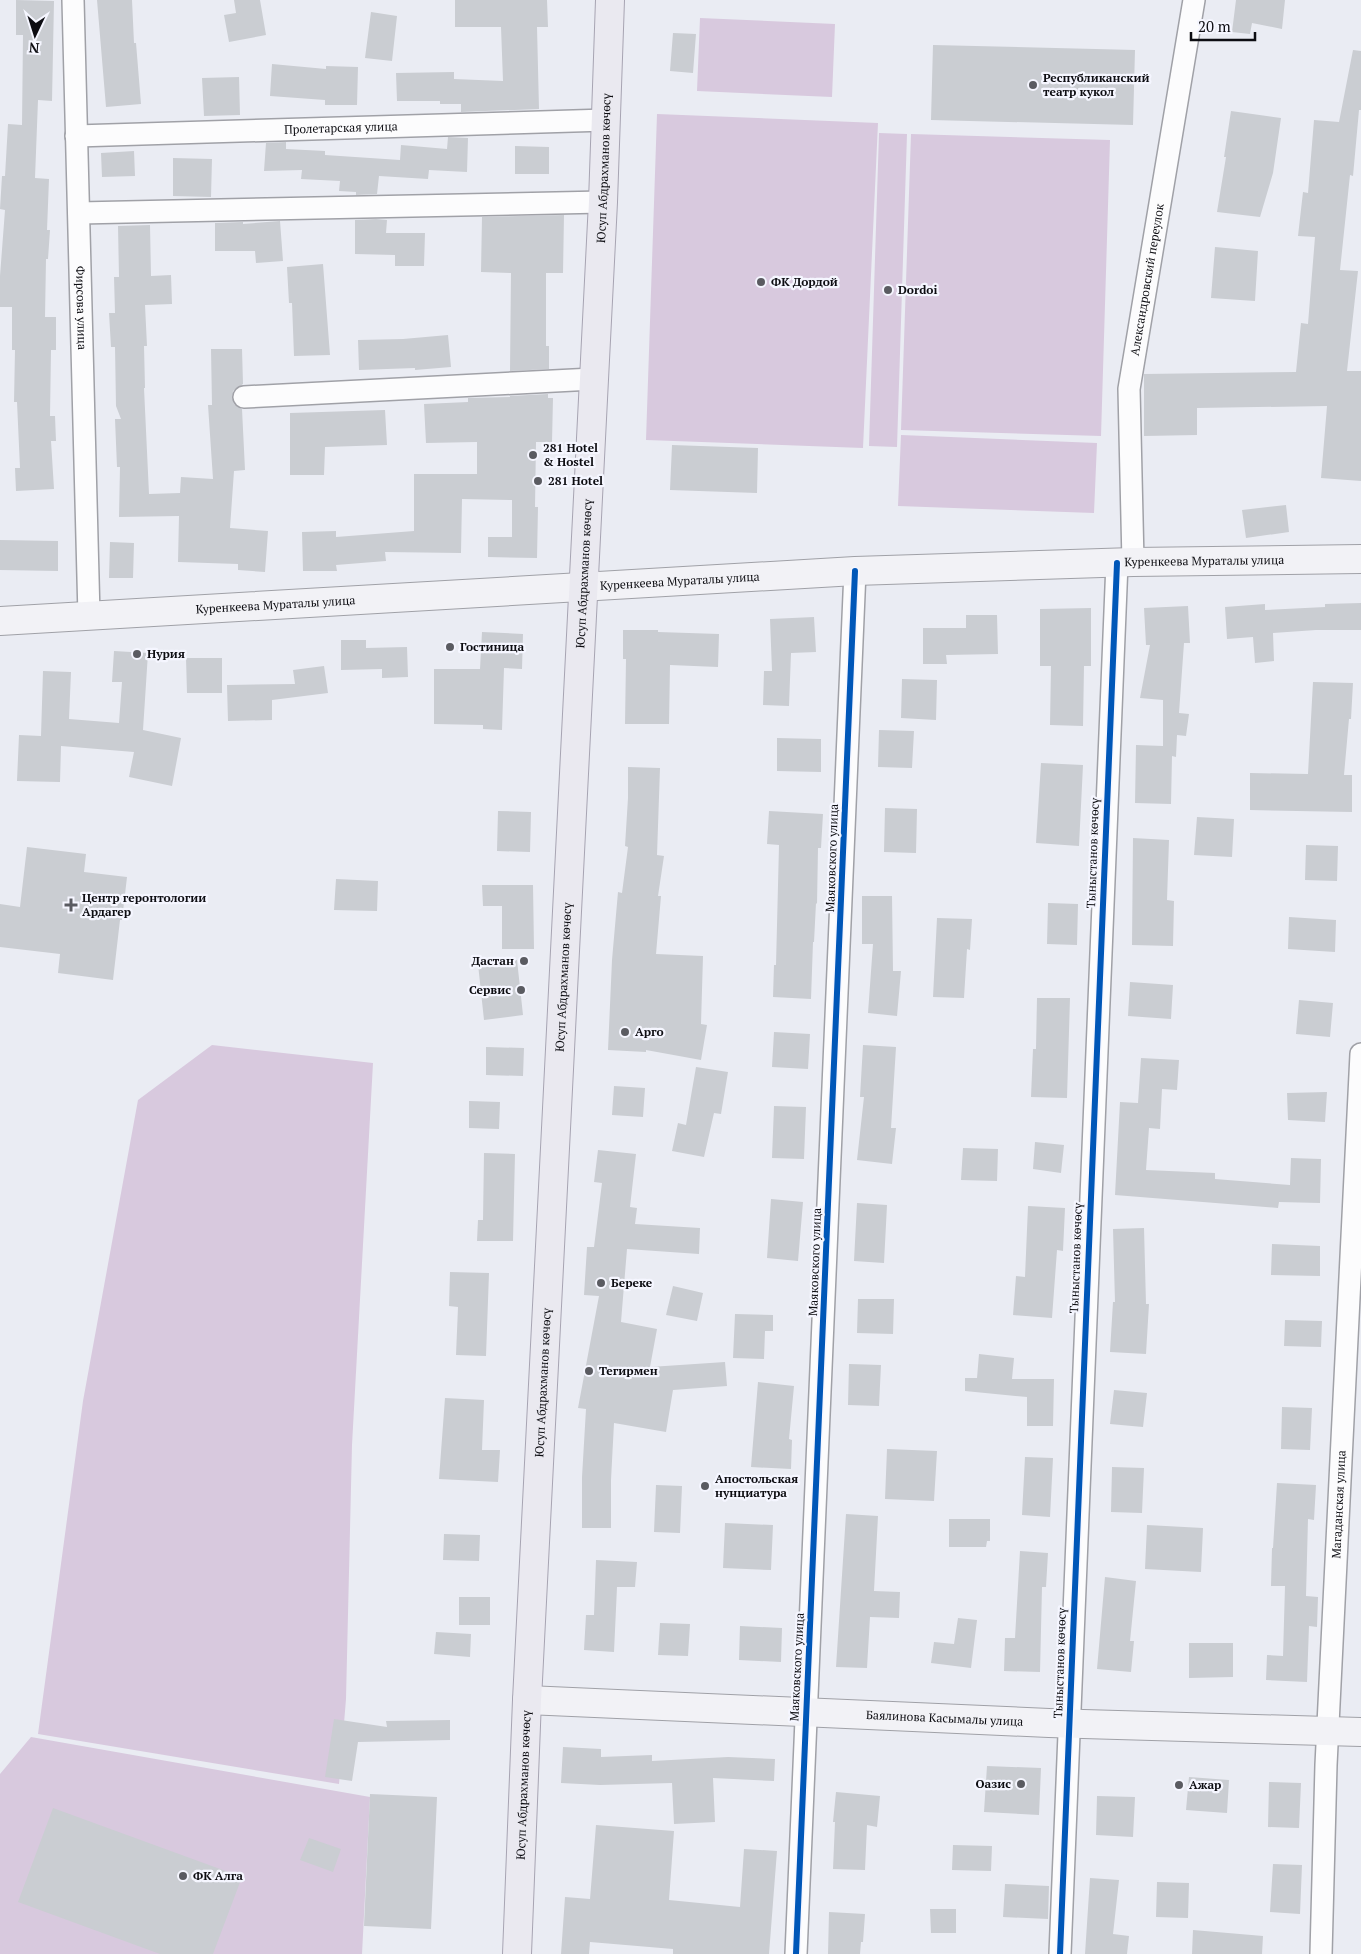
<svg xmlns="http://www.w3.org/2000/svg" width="1361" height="1954" viewBox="0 0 1361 1954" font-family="'PT Serif',serif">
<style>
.green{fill:#d8c9de}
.building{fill:#cacdd2}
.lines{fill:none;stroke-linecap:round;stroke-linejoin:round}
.street-casing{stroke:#a0a1a7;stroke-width:24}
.secondary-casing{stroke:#a0a1a7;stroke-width:30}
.primary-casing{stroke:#a7a4b2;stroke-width:30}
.street{stroke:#fcfcfd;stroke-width:21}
.secondary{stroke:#f2f2f6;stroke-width:28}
.primary{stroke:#eae9f0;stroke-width:28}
.cycleway-casing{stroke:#f5f6ff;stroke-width:9}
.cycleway{stroke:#0057b8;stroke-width:6}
.poi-dot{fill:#5a5b61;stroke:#f5f6ff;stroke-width:2}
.labels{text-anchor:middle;stroke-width:4.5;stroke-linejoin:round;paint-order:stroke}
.poi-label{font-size:12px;font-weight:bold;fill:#0d0d12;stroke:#f5f6ff;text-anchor:start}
.street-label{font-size:12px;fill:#0d0d12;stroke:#f5f6ff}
</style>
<rect width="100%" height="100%" fill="#eaecf3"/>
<path class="green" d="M700 18 835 24 832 97 697 91Z
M657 114 878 123 863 448 646 440Z
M879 133 907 134 897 447 869 446Z
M911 134 1110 140 1101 436 901 430Z
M901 435 1097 443 1094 513 898 506Z
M212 1045 373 1063 352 1445 346 1699 339 1784 38 1734 83 1401 138 1100Z
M31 1737 370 1797 362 1954H0V1774Z"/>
<path class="building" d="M16 0 54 1 52 101 38 100 35 178 49 179 47 230H50L48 259H46L45 317H56V350H51L50 416H55L56 441H51L54 489 16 491 15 468H20L17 402H14L15 350H12V307H0V276L5 210 0 209 2 176H5L8 124 22 125 23 35H16Z
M97 0H132L134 43H136L141 104 106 107Z
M234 0H260L266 35 229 42 224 15 236 13Z
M455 0H547L548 27H537L539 109 461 112V104H440V101H397L396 73 454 72V79L503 81 501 27H455Z
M1236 0H1285L1282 29 1252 23 1250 34 1232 32Z
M371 12 397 16 392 61 365 58Z
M673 33 696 34 693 73 670 71Z
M933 45 1135 50 1133 125 931 120Z
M1353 50 1361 51V110H1359L1353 176 1350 175 1340 270 1358 271 1347 371H1361V481L1321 478 1327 406 1197 408V435L1144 436V374L1296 372 1301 323 1308 324 1315 237 1298 236 1303 192 1308 193 1314 120 1339 122Z
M272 64 326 69V66L358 67 357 105H325V100L270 96Z
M239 77 240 115 204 116 202 78Z
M1231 111 1281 118 1273 173 1260 217 1217 212 1226 157H1224Z
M448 137 468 138 467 172 429 170 428 179 379 176 377 194 356 195V192L339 191 340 181 301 179 302 170 264 171 266 143 286 142V149L325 151V155L400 160 401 145 447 149Z
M515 146 549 147V174H515Z
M134 151 135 176 102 177 101 153Z
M173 158 212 159 211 197 173 196Z
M564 215 563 273H546V346H549V369L510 371 511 273 481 272 482 217Z
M376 219 387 220 386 233H425L424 266H395V255L355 254V220Z
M280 221 283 261 256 263 255 251H215V223L243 222V224Z
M150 225 151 276 171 275 172 304 145 305 147 346H144L145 388H144L149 494 180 493 181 477 213 479 208 405H212L211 349H242L243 384 233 391 232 397 234 404 242 409 245 470 234 471 230 528 268 531 265 572 238 570V564L178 562 179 516 119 517 120 467H117L115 419H121L116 406 115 347H111L109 313H115L114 277H119L118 226Z
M1215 247 1258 251 1255 301 1211 298Z
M323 264 330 355 294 356 292 303H289L287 267Z
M448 335 451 367 415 370V368L359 370 358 340 403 339Z
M548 394V398H553L552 442H536L535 507H538L537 558 488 557V537H512V500L462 499 461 553 385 552 386 561 336 565 337 571H303L302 532 336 531V537L414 531V474H477V442L426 443 424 404 468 402V398L510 397V396Z
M385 410 387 445 325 447 324 475H290V413Z
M672 445 758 448 757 493 670 490Z
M1286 505 1289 532 1246 538 1242 510Z
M0 540 58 541V571L0 570Z
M110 542 134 543 133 578H109Z
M1361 603V630H1316L1273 633 1274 661 1255 663 1253 637 1227 639 1225 607 1265 604V610L1325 607V604Z
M1188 606 1190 643H1184L1179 713 1189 714 1186 736 1177 735 1176 757 1172 756 1171 804 1135 803 1136 745 1163 746V700L1140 698 1150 645H1146L1144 608Z
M1091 608V666H1084L1083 726 1050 725 1051 666H1040V609Z
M966 615H997L998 654 946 655 947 664H923V628H966Z
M814 617 816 652 791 653 789 706 763 705 764 671H772L770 619Z
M623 630H658V632L719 634 718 667 670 665 669 724H625L626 659H623Z
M482 632 523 634 522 669 504 668 502 730 483 729V725L434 724V669H480Z
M341 640H366V648L407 647 408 677 382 678V669L341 670Z
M114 651 148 653 143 730 181 738 172 786 129 777 134 752 61 746 60 782 17 781 19 735 41 736 43 671 71 672 69 719 119 723 122 682H112Z
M186 658H222V693H187Z
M324 666 328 693 272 700V720L228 721 227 685 295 684 293 670Z
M902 679 937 680 936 720 901 718Z
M1313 682 1353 683 1351 719H1349L1344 775H1352V812L1250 810V773L1308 774Z
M879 730 914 731 912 768 878 767Z
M777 738 821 739V772L777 771Z
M1041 763 1083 765 1079 846 1036 843Z
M628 767 660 768 657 855 664 856 658 896H661L656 954 703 956 701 1024 707 1025 701 1060 646 1050V1052L608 1050 612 960 618 892 622 893 628 847 625 846 628 798Z
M885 808 917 809 916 853 884 852Z
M498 811 531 812 530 852 497 851Z
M769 811 823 814 821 848H818L817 904 816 903 814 942H813L811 999 773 997 774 965H776L779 845 767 844Z
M1197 817 1234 819 1232 857 1194 855Z
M1133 838 1169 840 1167 900 1174 901 1173 946 1132 945Z
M1306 845 1338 846 1337 881 1305 880Z
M27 847 86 854 84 872 127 877 122 920H120L113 980 58 973 60 954 0 947V904L20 907Z
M336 879 378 881 377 911 334 910Z
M482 885H533L534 949H502V906H483Z
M862 896H892L893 971H901L897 1016 868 1013 873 944H862Z
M1048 903 1078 904 1077 945 1047 944Z
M1289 917 1336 920 1335 952 1288 949Z
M937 918 972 919 970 950 967 949 964 998 933 997Z
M517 960 523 1015 484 1020 478 964Z
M1130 982 1173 985 1171 1019 1128 1016Z
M1037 998H1070L1067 1098 1031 1097 1033 1049H1036Z
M1299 1000 1333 1003 1330 1037 1296 1034Z
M774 1032 810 1034 808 1069 772 1067Z
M863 1045 896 1047 891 1128H896L892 1164 857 1160 864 1097H860Z
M486 1047 524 1048 523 1076 486 1075Z
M1141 1058 1179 1060 1177 1090 1162 1089 1160 1129 1149 1128 1146 1170 1215 1173V1179L1290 1185 1291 1158 1321 1159 1320 1203 1279 1202 1278 1208 1115 1195 1120 1102 1138 1103Z
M696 1067 728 1072 721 1114 714 1113 704 1157 672 1151 678 1123 686 1125Z
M614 1086 645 1088 643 1117 612 1115Z
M1327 1092 1325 1122 1288 1120 1287 1093Z
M469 1101 500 1102 499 1129 469 1128Z
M774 1106 806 1107 804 1159 772 1158Z
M1035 1142 1064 1145 1061 1173 1033 1169Z
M963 1148 998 1149 997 1181 961 1180Z
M598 1150 636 1154 630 1207 637 1208 635 1224 700 1228 699 1254 627 1249 621 1322 657 1329 650 1367 725 1362 727 1386 673 1390 666 1432 614 1423 611 1480V1528H582V1477L586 1409 578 1408 599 1296 584 1295 587 1247H594L602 1183 594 1182Z
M484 1153 515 1154 513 1241H477L478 1220H483Z
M771 1199 803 1202 798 1261 767 1258Z
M857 1203 887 1205 884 1263 854 1261Z
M1028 1206 1065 1208 1063 1251 1057 1250 1052 1318 1013 1315 1016 1276 1025 1277Z
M1144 1228 1146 1304H1149L1146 1354 1110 1352 1113 1302H1115L1113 1229Z
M1272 1244 1320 1246V1276L1271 1275Z
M450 1272 489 1273 486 1356 456 1355 458 1307 449 1306Z
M673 1286 703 1293 697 1321 666 1315Z
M858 1299H894L893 1334 857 1333Z
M735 1314 773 1315V1331H765L764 1359 733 1358Z
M1285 1320 1322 1321 1321 1347 1284 1346Z
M979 1354 1014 1358 1012 1379H1054L1053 1426H1027V1397L965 1391V1378H977Z
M849 1364 881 1365 879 1406 848 1405Z
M758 1382 794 1386 789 1439 792 1440 791 1469 751 1467Z
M1114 1390 1147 1393 1143 1427 1110 1424Z
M445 1398 484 1400 482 1450H500L498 1482 439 1479Z
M1282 1407 1312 1408 1310 1450 1281 1449Z
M887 1449 937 1451 934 1501 885 1499Z
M1025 1457 1053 1458 1050 1517 1022 1515Z
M1112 1467 1144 1468 1142 1513 1111 1512Z
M1277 1483 1316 1485 1314 1520 1308 1519 1306 1596 1318 1597 1317 1627 1309 1626 1307 1682 1266 1680 1267 1655 1283 1656 1285 1586H1271L1272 1548H1273Z
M656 1485 682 1486 680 1533 654 1532Z
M846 1514 878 1516 874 1591 900 1592 899 1618 870 1617 867 1668 836 1667Z
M949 1519H990V1541H987L986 1547H949Z
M725 1523 773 1525 771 1570 723 1568Z
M1147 1525 1203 1528 1201 1572 1145 1569Z
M444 1534 480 1535 479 1561 443 1560Z
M1020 1551 1048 1553 1046 1587H1042L1040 1672 1004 1671 1005 1638H1015Z
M596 1560 637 1562 635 1587H617L614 1652 584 1650 586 1615H594Z
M1105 1577 1136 1581 1130 1641H1134L1131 1672 1097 1669Z
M459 1597H490V1625H459Z
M958 1618 977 1620 971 1668 931 1663 934 1642 954 1644Z
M660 1623 690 1624 688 1656 658 1655Z
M740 1626 782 1628 781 1662 739 1660Z
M436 1632 471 1634 470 1657 434 1654Z
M1189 1643H1233V1677L1189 1678Z
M334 1719 387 1727 386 1721 450 1720V1740L358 1742 352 1781 325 1777Z
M563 1747 601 1749V1757L652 1755V1761L728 1757 775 1759 774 1781 713 1778 715 1822 674 1824 672 1783 600 1785 561 1783Z
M987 1766 1041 1768 1039 1815 984 1812Z
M1189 1777 1229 1780 1227 1813 1186 1810Z
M1269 1782 1301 1783 1299 1828 1268 1827Z
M836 1792 880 1796 877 1827 867 1825 865 1870 833 1869 835 1822H833Z
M370 1794 437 1797 431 1929 364 1926Z
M1097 1796 1135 1797 1133 1837 1096 1835Z
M53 1808 242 1877 213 1954H160L18 1902Z
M596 1825 674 1831 669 1900 740 1907 744 1849 777 1851 769 1954H673V1949L590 1942 589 1954H561L565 1897 590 1899Z
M309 1838 341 1849 333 1872 300 1860Z
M953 1845 992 1846 991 1871 952 1870Z
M1273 1864 1302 1865 1300 1914 1270 1912Z
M1090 1878 1119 1880 1113 1934 1129 1936 1127 1954H1085Z
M1157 1882 1189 1883 1188 1918 1156 1917Z
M1005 1884 1049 1886 1048 1919 1003 1917Z
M930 1909H956V1933H931Z
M829 1912 865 1914 863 1942H861L860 1954H828Z
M1193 1930 1263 1936 1262 1954H1192Z"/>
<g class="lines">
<g class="street-casing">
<g id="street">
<path id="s1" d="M73 0 89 616"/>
<path id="s2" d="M76 136 606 120"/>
<path d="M79 213 603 202"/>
<path d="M244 397 593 379"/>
<path id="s3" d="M1133 562 1129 389 1194 0"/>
<path d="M796 1954 855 571"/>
<path d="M1060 1954 1117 563"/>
<path id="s4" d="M1321 1954 1326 1765 1361 1054"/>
</g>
</g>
<g class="secondary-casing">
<g id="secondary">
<path id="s5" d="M0 621 855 571 1133 562 1361 559"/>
<path id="s6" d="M527 1700 1049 1723 1361 1732"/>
</g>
</g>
<g class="primary-casing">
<g id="primary">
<path id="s7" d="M517 1954 527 1700 603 202 610 0"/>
</g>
</g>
<use href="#street" class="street"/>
<use href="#secondary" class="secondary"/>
<use href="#primary" class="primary"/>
<g class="cycleway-casing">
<path id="cycleway" d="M796 1954 855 571
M1060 1954 1117 563"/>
</g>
<use href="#cycleway" class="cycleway"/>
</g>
<g class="poi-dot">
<circle cx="1033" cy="85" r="5"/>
<circle cx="761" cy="282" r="5"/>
<circle cx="888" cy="290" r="5"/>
<circle cx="533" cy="455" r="5"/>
<circle cx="538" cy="481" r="5"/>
<circle cx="450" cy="647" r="5"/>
<circle cx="137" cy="654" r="5"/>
<path d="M68.5 897.5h5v5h5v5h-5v5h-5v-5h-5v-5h5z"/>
<circle cx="524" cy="961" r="5"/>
<circle cx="521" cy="990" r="5"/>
<circle cx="625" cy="1032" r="5"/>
<circle cx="601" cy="1283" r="5"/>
<circle cx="589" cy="1371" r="5"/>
<circle cx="705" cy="1486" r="5"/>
<circle cx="1021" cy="1784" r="5"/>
<circle cx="1179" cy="1785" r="5"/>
<circle cx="183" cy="1876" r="5"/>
</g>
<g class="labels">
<g class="poi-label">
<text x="1043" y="82">Республиканский<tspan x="1043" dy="14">театр кукол</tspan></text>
<text x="771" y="286">ФК Дордой</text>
<text x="898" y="294">Dordoi</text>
<text x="543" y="452">281 Hotel<tspan x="543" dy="14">&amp; Hostel</tspan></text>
<text x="548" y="485">281 Hotel</text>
<text x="460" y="651">Гостиница</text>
<text x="147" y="658">Нурия</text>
<text x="82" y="902">Центр геронтологии<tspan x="82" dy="14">Ардагер</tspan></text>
<text x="514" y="965" text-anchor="end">Дастан</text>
<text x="511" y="994" text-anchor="end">Сервис</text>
<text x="635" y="1036">Арго</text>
<text x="611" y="1287">Береке</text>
<text x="599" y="1375">Тегирмен</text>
<text x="715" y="1483">Апостольская<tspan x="715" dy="14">нунциатура</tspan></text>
<text x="1011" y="1788" text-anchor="end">Оазис</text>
<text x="1189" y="1789">Ажар</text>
<text x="193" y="1880">ФК Алга</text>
</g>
<g class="street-label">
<text dy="4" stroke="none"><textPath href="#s2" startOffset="265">Пролетарская улица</textPath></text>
<text dy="4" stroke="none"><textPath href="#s7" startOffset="1788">Юсуп Абдрахманов көчөсү</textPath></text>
<text dy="4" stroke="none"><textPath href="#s3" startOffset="284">Александровский переулок</textPath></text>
<text dy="4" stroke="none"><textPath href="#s1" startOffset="308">Фирсова улица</textPath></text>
<text dy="4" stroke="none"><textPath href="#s5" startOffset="1206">Куренкеева Мураталы улица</textPath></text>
<text dy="4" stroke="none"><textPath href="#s7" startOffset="1382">Юсуп Абдрахманов көчөсү</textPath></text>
<text dy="4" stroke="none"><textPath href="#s5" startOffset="681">Куренкеева Мураталы улица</textPath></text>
<text dy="4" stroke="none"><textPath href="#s5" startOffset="276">Куренкеева Мураталы улица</textPath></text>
<text transform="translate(1093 853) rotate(-88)" y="4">Тыныстанов көчөсү</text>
<text transform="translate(832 858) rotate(-88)" y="4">Маяковского улица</text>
<text dy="4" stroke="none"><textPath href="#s7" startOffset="978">Юсуп Абдрахманов көчөсү</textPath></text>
<text transform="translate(1076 1258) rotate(-88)" y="4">Тыныстанов көчөсү</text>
<text transform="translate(815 1262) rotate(-88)" y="4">Маяковского улица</text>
<text dy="4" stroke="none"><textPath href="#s7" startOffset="572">Юсуп Абдрахманов көчөсү</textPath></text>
<text dy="4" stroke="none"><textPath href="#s4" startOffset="450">Магаданская улица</textPath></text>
<text transform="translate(1060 1663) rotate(-88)" y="4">Тыныстанов көчөсү</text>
<text transform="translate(797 1667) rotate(-87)" y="4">Маяковского улица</text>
<text dy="4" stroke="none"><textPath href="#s6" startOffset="418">Баялинова Касымалы улица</textPath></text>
<text dy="4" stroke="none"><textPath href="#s7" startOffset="169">Юсуп Абдрахманов көчөсү</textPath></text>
</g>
</g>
<g transform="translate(35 35) rotate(184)" stroke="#f5f6ff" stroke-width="4" paint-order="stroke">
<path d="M0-4L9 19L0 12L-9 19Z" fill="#0d0d12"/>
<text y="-8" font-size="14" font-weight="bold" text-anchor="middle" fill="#0d0d12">N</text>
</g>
<path d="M1191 32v8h64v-8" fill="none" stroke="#0d0d12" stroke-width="2.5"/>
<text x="1198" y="32" font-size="15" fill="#0d0d12" stroke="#f5f6ff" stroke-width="4" paint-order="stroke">20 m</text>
</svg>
